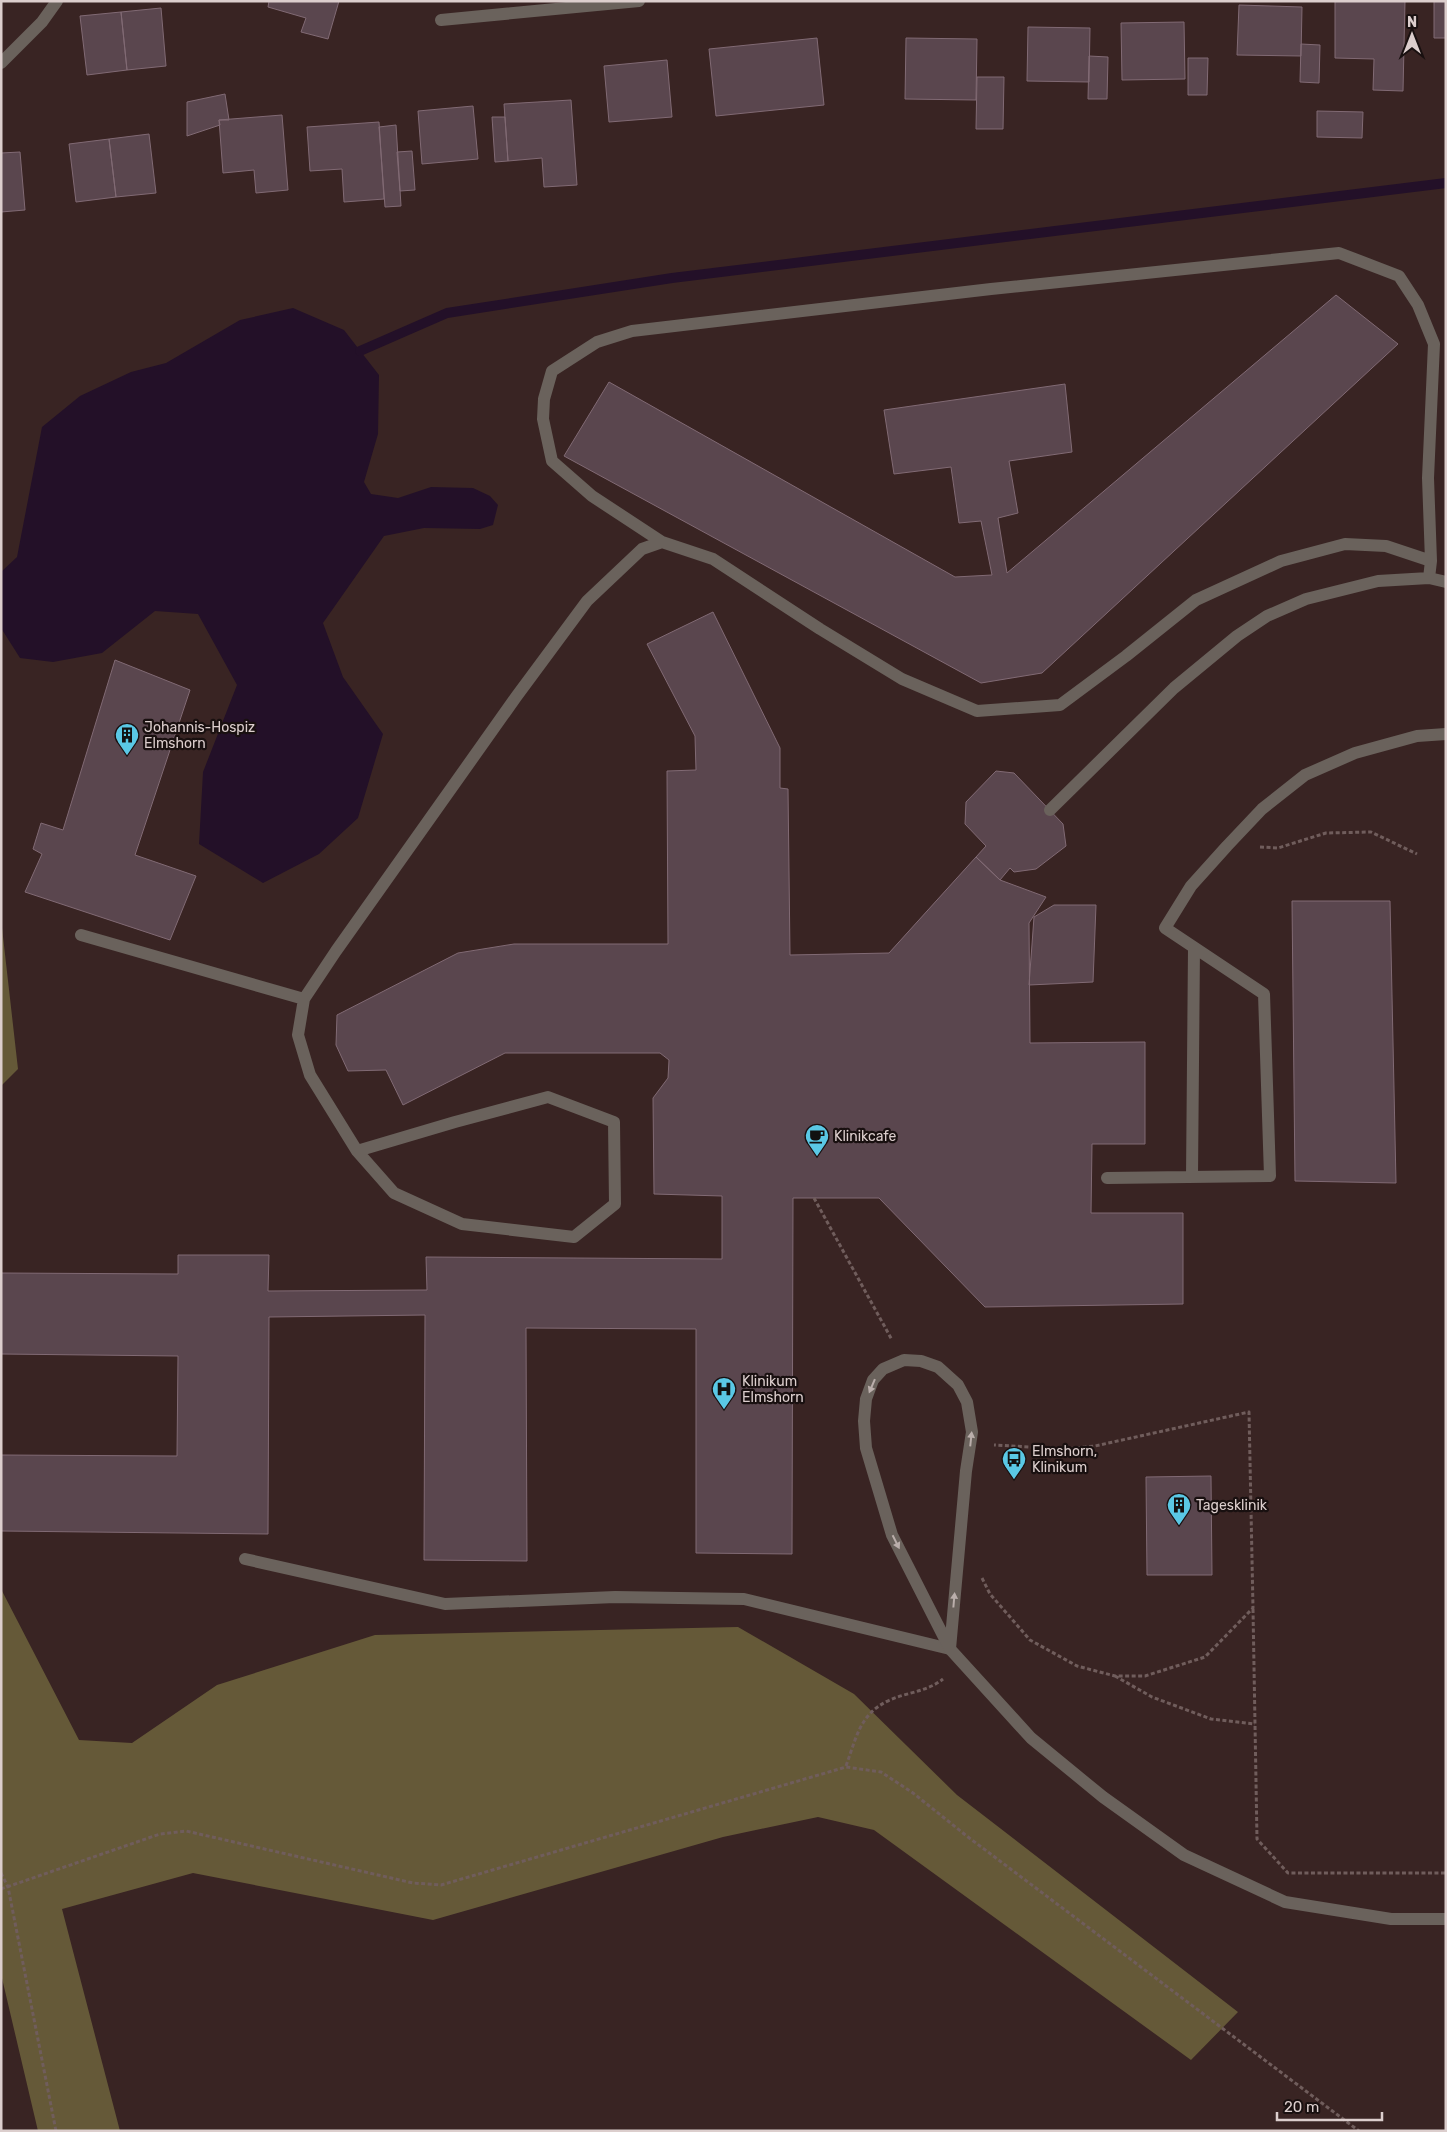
<svg xmlns="http://www.w3.org/2000/svg" width="1447" height="2132" viewBox="0 0 1447 2132" font-family="Rubik,sans-serif">
<style>
.forest{fill:#655938}
.water{fill:#231028}
.lines{fill:none;stroke-linecap:round;stroke-linejoin:round}
.stream{stroke:#231028;stroke-width:10}
.building{fill:#5a464e;stroke:#816a74}
.path{stroke:#705d5c;stroke-width:3;stroke-dasharray:4 2.5;stroke-linecap:butt}
.service{stroke:#6a625c;stroke-width:12}
.minor{stroke:#6a625c;stroke-width:12}
.oneway{fill:#baaeab}
.labels{text-anchor:middle;stroke-width:4.5;stroke-linejoin:round;paint-order:stroke}
.poi-label{font-size:14px;fill:#dccecd;stroke:#191010;text-anchor:start}
</style>
<rect width="100%" height="100%" fill="#392423"/>
<path class="forest" d="M1 919 18 1069 1 1086Z
M1 1589 79 1740 132 1743 217 1685 375 1635 738 1627 854 1694 957 1795 1238 2012 1191 2060 874 1830 818 1817 723 1837 433 1920 193 1873 62 1909 120 2131H38L1 1974Z"/>
<path class="water" d="M293 308 344 330 379 375 378 434 364 482 371 494 398 498 431 487 473 488 490 496 498 505 493 525 480 529 424 528 384 536 323 623 343 677 383 734 358 818 319 854 263 883 199 844 203 772 237 685 198 614 155 611 102 653 53 662 20 658 1 628V572L17 557 42 427 80 396 131 372 166 363 240 320Z"/>
<g class="lines">
<path class="stream" d="M360 351 447 313 672 278 1446 183"/>
</g>
<path class="building" d="M269 1H339L328 39 301 32 306 18 268 7Z
M1335 1H1405L1403 91 1373 90 1374 59 1335 58Z
M1434 1H1446V38H1434Z
M1239 5 1302 7 1301 56 1237 55Z
M161 8 166 66 127 70 121 12Z
M121 12 127 70 87 75 80 16Z
M1184 22 1185 79 1122 80 1121 23Z
M1028 27 1090 28 1089 82 1027 81Z
M817 38 824 105 716 116 709 49Z
M906 38 977 39 976 100 905 99Z
M1301 44 1320 45 1319 83 1300 82Z
M1089 56 1108 57 1107 99H1088Z
M1188 58H1208L1207 95H1188Z
M667 60 672 117 609 122 604 66Z
M977 77H1004L1003 129H976Z
M225 94 229 120H219L220 125 187 136V102Z
M571 100 577 185 544 187 542 158 508 161 504 104Z
M473 106 478 159 422 164 418 111Z
M1317 111 1363 112 1362 138 1317 137Z
M282 115 288 190 256 193 254 170 223 173 219 120Z
M492 117H505L508 161 495 162Z
M379 122 384 199 344 202 342 169 310 171 307 127Z
M396 125 401 206 385 207 379 127Z
M149 134 156 193 116 197 109 139Z
M109 139 116 197 76 202 69 144Z
M412 151 415 190 400 191 397 152Z
M20 152 25 210 1 212V153Z
M1336 295 1398 344 1042 673 981 683 564 456 609 382 955 577 992 575 981 521 959 523 951 467 894 474 884 410 1065 384 1072 452 1009 461 1018 513 998 518 1007 573Z
M713 612 780 748V788L788 789 790 955 889 953 976 857 1000 880 1046 897 1029 923 1030 1043 1145 1042V1144H1092L1091 1213H1183V1304L985 1307 879 1198H793L792 1554 696 1553V1329L526 1328 527 1561 424 1560 425 1315 269 1317 268 1534 1 1531V1455L177 1456 178 1356 1 1354V1273L178 1274V1255H269L268 1291 427 1290 426 1257 722 1259V1196L654 1194 653 1098 668 1078 669 1060 660 1053H505L403 1105 386 1070 348 1071 336 1045 337 1015 458 953 514 944H668L667 771 696 770 695 736 647 644Z
M115 660 190 690 135 855 196 876 170 940 25 892 42 854 33 849 41 823 63 830Z
M996 771 1014 773 1063 824 1066 846 1036 869 1014 872 1010 868 1000 880 976 857 986 846 965 824 966 802Z
M1292 901H1390L1396 1183 1295 1181Z
M1054 905H1096L1093 982 1029 985 1034 917Z
M1211 1476 1212 1575H1147L1146 1477Z"/>
<g class="lines">
<path class="path" d="M1260 847 1278 848 1326 833 1371 832 1417 854
M814 1198 892 1340
M982 1578 990 1594 1030 1640 1077 1666 1115 1676H1145L1205 1657 1253 1608 1249 1412 1095 1446 1066 1449 994 1445
M1253 1609 1257 1839 1288 1873H1446
M1115 1676 1152 1697 1211 1719 1255 1724
M846 1766C859 1729 862 1707 904 1695 918 1691 932 1688 943 1679
M1 1873 8 1887 56 2131
M1 1889 160 1834 186 1831 413 1883 441 1885 846 1767 881 1772 913 1793 968 1837 1359 2131"/>
<path class="service" d="M662 542 592 496 552 461 543 419 544 399 552 371 597 342 632 331 991 289 1339 253 1399 276 1418 305 1434 344 1428 478 1431 561 1429 578
M1050 810 1174 688 1237 636 1267 616 1306 599 1378 581 1429 578 1446 582
M81 935 304 999
M357 1151 455 1122 548 1097 614 1122 615 1204 574 1237 462 1224 394 1193 357 1151 310 1075 298 1035 304 999 336 951 516 697 587 601 642 549 662 542 713 559 820 629 902 679 977 711 1060 705 1126 656 1196 600 1281 561 1345 544 1386 546 1431 561
M1192 1177 1194 948
M1107 1178 1270 1176 1264 994 1165 928 1191 886 1227 846 1262 809 1305 775 1355 753 1417 736 1446 734
M245 1559 445 1604 615 1597 744 1599 950 1649"/>
<path class="minor" d="M441 20 639 1
M1 63 42 22 57 1
M950 1649 966 1471 972 1432 967 1402 958 1385 938 1367 921 1361 904 1360 883 1369 873 1380 866 1399 864 1421 866 1448 892 1535 950 1649 1031 1738 1103 1797 1184 1855 1285 1902 1391 1919H1446"/>
</g>
<defs><path id="oneway-solid" d="M-6-.8H1V-3.2L6.5 0L1 3.2V.8H-6Z" transform="scale(1.25)"/></defs>
<g class="oneway">
<use href="#oneway-solid" transform="translate(872 1386) rotate(113)"/>
<use href="#oneway-solid" transform="translate(971 1439) rotate(-84)"/>
<use href="#oneway-solid" transform="translate(896 1542) rotate(63)"/>
<use href="#oneway-solid" transform="translate(954 1600) rotate(-85)"/>
</g>
<defs>
<g id="building-pin" transform="scale(1.25)"><path d="M0 17L-7.5 6A9.5 9.5 0 1 1 7.5 6Z" fill="#5ac8e5" stroke="#191010"/><path d="M-4-6H4V6H1V3H-1V6H-4ZM-2.5-4.3h1.7v1.8h-1.7ZM.8-4.3h1.7v1.8H.8ZM-2.5-1h1.7V.8h-1.7ZM.8-1h1.7V.8H.8Z" fill="#111"/></g>
<g id="cafe-pin" transform="scale(1.25)"><path d="M0 17L-7.5 6A9.5 9.5 0 1 1 7.5 6Z" fill="#5ac8e5" stroke="#191010"/><path d="M-5.5-4.5H6V0H3Q3 3.5 0 3.5H-2.5Q-5.5 3.5-5.5 0ZM3-3.2v2h1.7v-2ZM-6 4.5H4V6H-6Z" fill="#111"/></g>
<g id="hospital-pin" transform="scale(1.25)"><path d="M0 17L-7.5 6A9.5 9.5 0 1 1 7.5 6Z" fill="#5ac8e5" stroke="#191010"/><path d="M-5-5h3v3.5h4V-5h3V5h-3V1.5h-4V5h-3Z" fill="#111"/></g>
<g id="bus-pin" transform="scale(1.25)"><path d="M0 17L-7.5 6A9.5 9.5 0 1 1 7.5 6Z" fill="#5ac8e5" stroke="#191010"/><path d="M-5-6H5V4H4V6H2V4H-2V6H-4V4H-5ZM-3.5-4V0h7V-4ZM-3.5 1.2v1.5H-2V1.2ZM2 1.2v1.5H3.5V1.2Z" fill="#111"/></g>
</defs>
<g fill-rule="evenodd">
<use href="#building-pin" x="127" y="735"/>
<use href="#cafe-pin" x="817" y="1136"/>
<use href="#hospital-pin" x="724" y="1389"/>
<use href="#bus-pin" x="1014" y="1459"/>
<use href="#building-pin" x="1179" y="1505"/>
</g>
<g class="labels">
<g class="poi-label">
<text x="144" y="732">Johannis-Hospiz<tspan x="144" dy="16">Elmshorn</tspan></text>
<text x="834" y="1141">Klinikcafe</text>
<text x="742" y="1386">Klinikum<tspan x="742" dy="16">Elmshorn</tspan></text>
<text x="1032" y="1456">Elmshorn,<tspan x="1032" dy="16">Klinikum</tspan></text>
<text x="1196" y="1510">Tagesklinik</text>
</g>
</g>
<rect width="1447" height="2132" fill="none" stroke="#dccecd" stroke-width="5"/>
<g transform="translate(1412 35)" stroke="#191010" stroke-width="4" paint-order="stroke">
<path d="M0-4L9 19L0 12L-9 19Z" fill="#dccecd"/>
<text y="-8" font-size="14" font-weight="bold" text-anchor="middle" fill="#dccecd">N</text>
</g>
<path d="M1277 2112v8h105v-8" fill="none" stroke="#dccecd" stroke-width="2.5"/>
<text x="1284" y="2112" font-size="15" fill="#dccecd" stroke="#191010" stroke-width="4" paint-order="stroke">20 m</text>
</svg>
